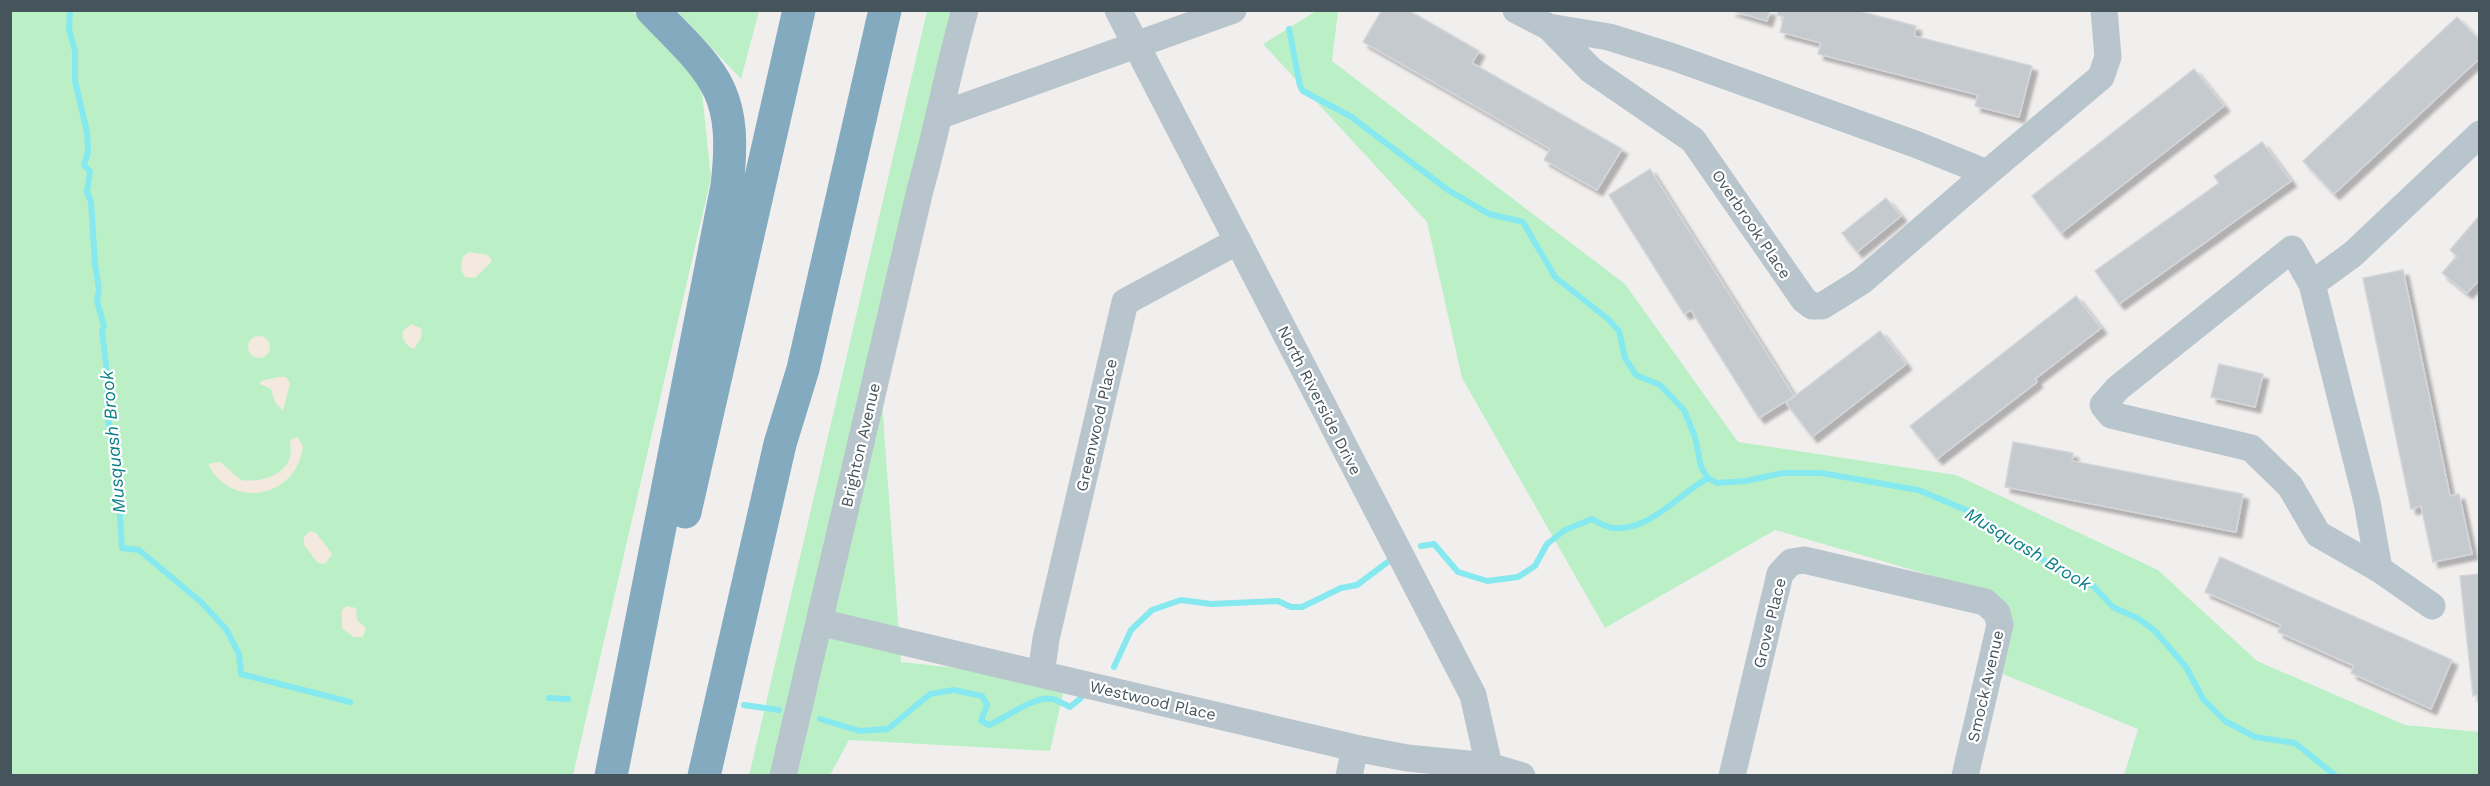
<svg xmlns="http://www.w3.org/2000/svg" width="2490" height="786" viewBox="0 0 2490 786" font-family="'Work Sans',sans-serif">
<style>
.green{fill:#bbf0c7}
.sand{fill:#f3e9de}
.lines{fill:none;stroke-linecap:round;stroke-linejoin:round}
.stream{stroke:#86e9ef;stroke-width:6}
.building{fill:#c5cace;stroke:#d2d5da;stroke-width:1.5;filter:url(#shadow)}
.minor{stroke:#b9c5cc;stroke-width:27}
.highway{stroke:#84aabf;stroke-width:33}
.labels{text-anchor:middle;stroke-width:4.5;stroke-linejoin:round;paint-order:stroke}
.street-label{font-size:16px;fill:#46555c;stroke:#fff}
.water-label{font-size:18px;font-style:italic;fill:#0a7f87;stroke:#fff}
</style>
<defs>
<filter id="shadow"><feDropShadow dx="5.5" dy="5.5" stdDeviation="1.5" flood-color="#0004"/></filter>
</defs>
<rect width="100%" height="100%" fill="#f1eeee"/>
<path class="green" d="M10 11H632L701 83 711 178 573 775H11Z
M677 11H759L741 79Z
M927 11H968L880 375 901 662 1031 676 1065 685 1050 751 849 740 830 775 749 776Z
M1316 11H1338L1332 61 1625 284 1738 442 1956 475 2158 570 2257 661 2405 725 2479 732V775H2124L2138 729 1998 672 1985 591 1775 530 1605 628 1462 378 1427 222 1263 44Z"/>
<path class="sand" d="M469 252 488 255 492 261 475 278 465 277 461 270 463 256Z
M411 324 422 329 421 338 414 349C406 345 401 340 403 331Z
M248 347a11 11 0 1 1 22 0a11 11 0 1 1-22 0Z
M278 377H286L290 383 283 411 275 402 271 389 260 384 261 381Z
M298 437 303 446C297 498 232 511 208 464L220 462 241 480C257 483 282 477 289 460 292 454 290 447 290 440Z
M310 531 316 533 332 554 325 564 318 563 304 545V537Z
M347 606 356 608 357 620 366 628 363 637H353L342 628V610Z"/>
<g class="lines">
<path class="stream" d="M70 10 69 29 75 51V81L87 132 88 152 84 165 90 171 87 192 91 202 95 264 99 290 97 301 104 326 102 331 107 373V412L117 471 122 548 139 550 201 602 226 629 239 654 241 674 350 702
M1289 29 1300 86 1303 91 1350 116 1448 190 1489 214 1523 222 1555 277 1608 319 1619 331 1625 358 1636 375 1660 385 1684 410 1695 437 1701 467 1708 478 1717 483 1746 481 1783 473H1821L1918 490 1976 514 2057 569 2093 586 2113 607 2139 619 2155 631 2186 667 2203 699 2225 721 2255 737 2295 743 2336 776
M1421 546 1434 544 1458 572 1487 581 1518 577 1535 566 1547 544 1565 530 1592 519C1598 522 1607 528 1614 528 1650 531 1680 493 1708 478
M1114 667 1131 630 1152 610 1181 600 1211 604 1278 601 1291 607H1302L1341 588 1357 585 1389 561
M549 698 568 699
M744 705 779 710
M820 719 860 731 888 729 930 694 954 690 982 696 987 705 981 721 989 725C1006 718 1035 695 1052 699 1058 700 1064 704 1070 707L1081 698"/>
</g>
<path class="building" d="M1382 10H1408L1479 51 1472 63 1622 149 1597 190 1544 160 1550 149 1363 42Z
M1730 10H1770L1767 21Z
M1778 10H1855L1916 26 1914 36 2032 66 2019 117 1975 106 1978 95 1818 54 1821 43 1780 32 1784 17 1777 15Z
M2457 17 2480 41V58L2334 194 2303 161Z
M2194 69 2224 106 2061 233 2032 196Z
M2262 142 2291 181 2119 304 2095 271 2219 183 2214 176Z
M1650 169 1794 396 1759 418 1691 310 1684 314 1609 195Z
M1886 198 1901 216 1857 252 1842 233Z
M2480 215V279L2467 293 2442 273 2457 256 2450 250Z
M2403 270 2450 496 2459 494 2472 554 2433 562 2421 506 2411 509 2363 278Z
M2076 296 2101 328 2035 379 2037 382 1937 459 1910 426Z
M1880 331 1906 364 1812 437 1786 403Z
M2219 364 2263 374 2255 407 2211 397Z
M2013 442 2073 453 2072 461 2243 494 2236 532 2005 487Z
M2220 557 2452 660 2431 709 2351 673 2354 666 2278 632 2281 625 2205 592Z
M2480 574V695L2473 696 2460 576Z"/>
<g class="lines">
<path class="minor" d="M1118 10 1473 695 1489 766 1522 776
M1516 10 1549 27 1591 70 1693 140 1804 300 1812 306H1822L1862 281 1987 173
M1549 27 1609 37 1673 57 1915 144 1987 173 2101 77 2108 57 2104 10
M941 115 1233 10
M2312 284 2353 254 2480 134
M2379 569 2367 502 2312 284 2292 249 2118 388 2103 405 2111 415 2251 448 2290 486 2318 534 2379 569 2432 606
M819 622 1355 748 1407 758 1489 766
M1041 674 1046 639 1125 302 1238 241
M783 776 920 190C937 130 948 70 965 10
M1349 776 1355 748
M1732 776 1780 574 1791 562 1804 560 1985 602 1997 613 2000 625 1965 776"/>
<path class="highway" d="M685 512 799 10
M611 776 727 186C738 91 716 75 652 10
M704 776 780 444 803 369 885 10"/>
</g>
<g class="labels">
<g class="street-label">
<text transform="translate(1752 224) rotate(56)" y="6">Overbrook Place</text>
<text transform="translate(1320 400) rotate(63)" y="6">North Riverside Drive</text>
<text transform="translate(1096 425) rotate(-77)" y="6">Greenwood Place</text>
<text transform="translate(860 445) rotate(-77)" y="6">Brighton Avenue</text>
<text transform="translate(1769 623) rotate(-76)" y="6">Grove Place</text>
<text transform="translate(1985 686) rotate(-77)" y="6">Smock Avenue</text>
<text transform="translate(1153 700) rotate(13)" y="6">Westwood Place</text>
</g>
<g class="water-label">
<text transform="translate(113 442) rotate(-95)" y="6">Musquash Brook</text>
<text transform="translate(2028 549) rotate(31)" y="6">Musquash Brook</text>
</g>
</g>
<rect width="2490" height="786" fill="none" stroke="#46555c" stroke-width="24"/>
</svg>
